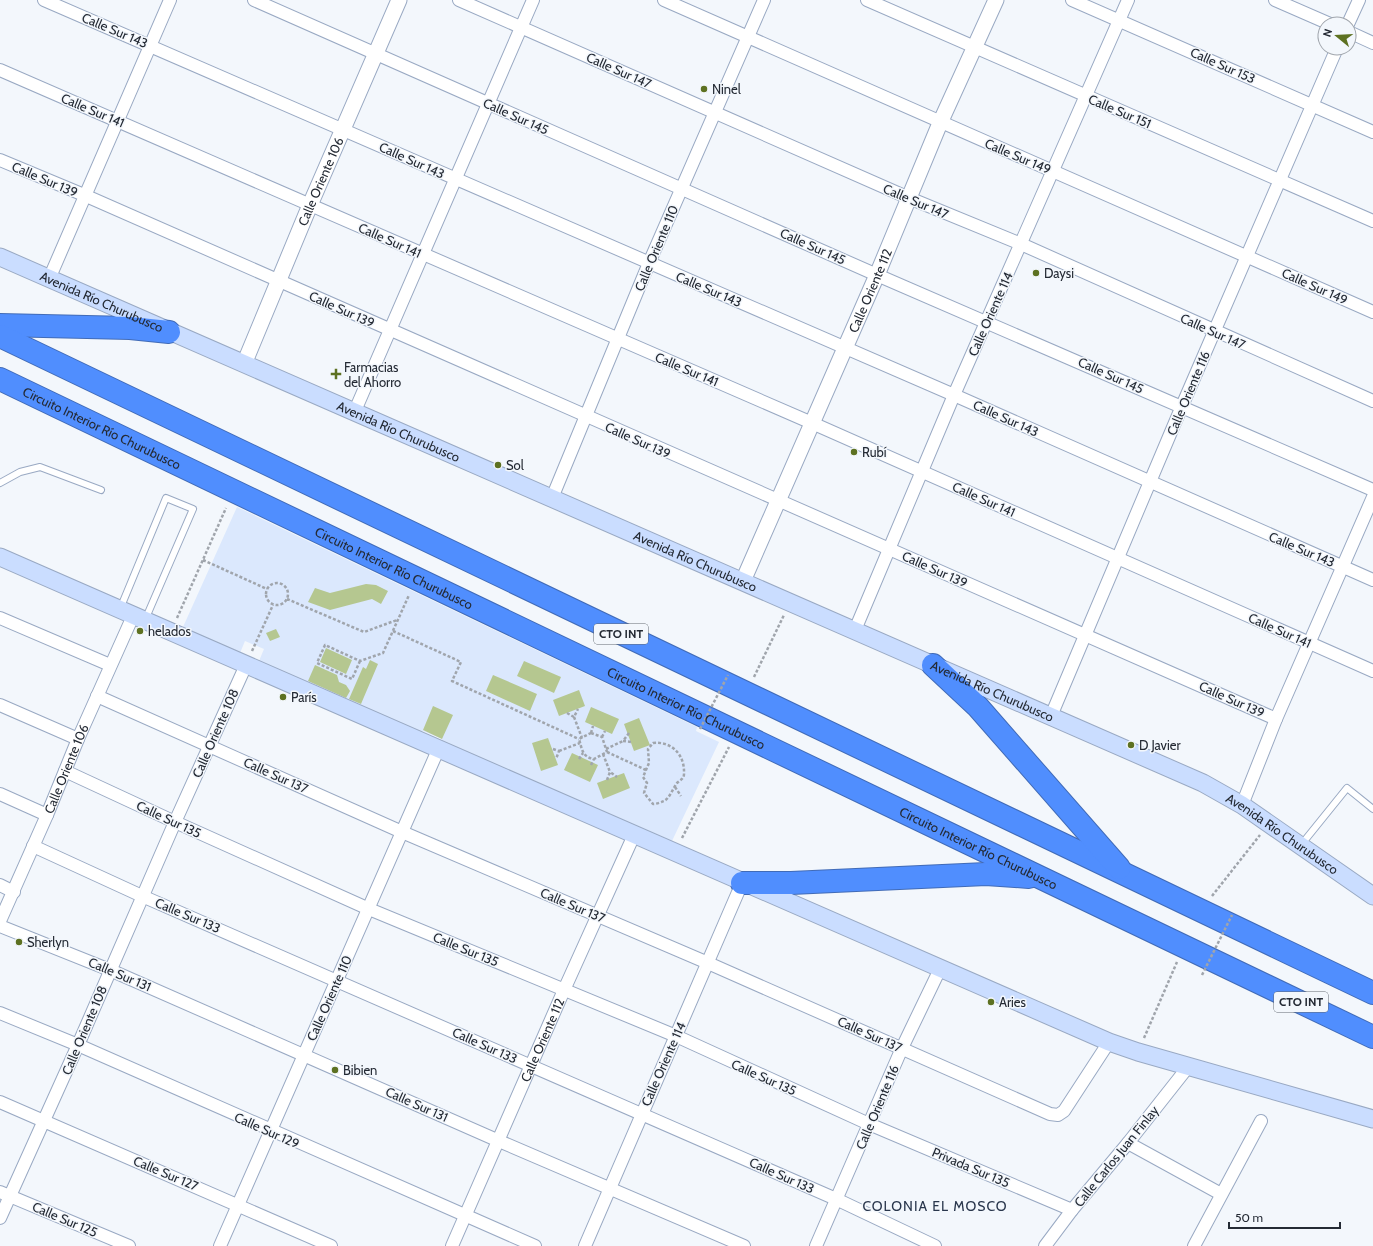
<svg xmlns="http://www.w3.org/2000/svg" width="1373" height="1246" viewBox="0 0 1373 1246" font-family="Cabin,sans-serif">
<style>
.park{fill:#dbe8fd}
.building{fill:#b5c790}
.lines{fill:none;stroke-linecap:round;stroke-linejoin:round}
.service-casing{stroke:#99a9c3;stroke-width:8}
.minor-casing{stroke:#99a9c3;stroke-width:14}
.tertiary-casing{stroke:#99a9c3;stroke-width:17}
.secondary-casing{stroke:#99a9c3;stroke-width:19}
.motorway-casing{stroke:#416bb7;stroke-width:24}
.path{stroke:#a0a5ac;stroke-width:2.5;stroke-dasharray:3 2;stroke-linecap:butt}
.service{stroke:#fff;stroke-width:6}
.minor{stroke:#fff;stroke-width:12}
.tertiary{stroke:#fff;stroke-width:15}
.secondary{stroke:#caddff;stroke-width:17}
.motorway{stroke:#508efe;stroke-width:22}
.path-bridge{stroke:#a0a5ac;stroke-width:2.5;stroke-dasharray:3 2;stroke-linecap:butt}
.poi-dot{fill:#5d7121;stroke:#f3f7fc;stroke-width:1.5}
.labels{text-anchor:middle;stroke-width:3;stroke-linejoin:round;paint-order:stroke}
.shield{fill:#f3f7fc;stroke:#626870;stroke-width:1}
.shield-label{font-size:12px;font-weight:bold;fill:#242a34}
.street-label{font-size:13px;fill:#242a34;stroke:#f3f7fc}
.poi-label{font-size:13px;fill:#242a34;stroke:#f3f7fc;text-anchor:start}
.neighbourhood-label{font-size:14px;letter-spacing:1px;fill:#29364c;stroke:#f3f7fc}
</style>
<rect width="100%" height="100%" fill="#f3f7fc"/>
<path class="park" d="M237 507 697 727 696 731 719 742 672 841 441 741 442 739 423 731 422 732 259 661 264 649 245 641 240 653 183 627Z"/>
<path class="building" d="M366 584 376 585 388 591 381 604 372 599 330 610 308 602 315 588 330 593Z
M276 629 280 637 270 641 266 633Z
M326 648 352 660 346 674 320 662Z
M370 660 378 664 361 704 349 699 363 667 366 669Z
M524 661 561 677 554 693 517 676Z
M315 665 337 675 339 682 346 685 350 691 346 698 308 681Z
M493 675 537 694 530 711 486 691Z
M579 690 585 706 559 716 553 700Z
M433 706 453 715 442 739 423 730Z
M591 707 619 719 612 734 585 722Z
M639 718 650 745 634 751 624 724Z
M548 738 558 765 541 771 532 743Z
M572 753 598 765 590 782 564 770Z
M624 773 630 788 603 799 597 783Z"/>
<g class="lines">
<g class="service-casing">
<path id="service" d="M0 483 20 472 40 467 101 490
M120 609 166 498 193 509 145 620
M1301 845 1347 788 1373 809"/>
</g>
<g class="minor-casing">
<g id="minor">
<path d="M44 0 954 395 1373 580"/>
<path d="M254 0 877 275 1373 490"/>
<path d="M459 0 909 198 1021 244 1373 401"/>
<path d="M664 0 1373 312"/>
<path d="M867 0 1373 221"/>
<path d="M1072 0 1373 132"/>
<path d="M1275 0 1330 24"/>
<path d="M1348 24 1359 0"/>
<path d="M1349 32 1373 43"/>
<path d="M0 70 812 423 1373 671"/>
<path d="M0 160 84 195 1276 719"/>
<path d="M49 279 170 0"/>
<path d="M354 413 533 0"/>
<path d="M552 498 649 263 764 0"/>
<path d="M0 618 110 665"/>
<path d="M855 630 954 395 1128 0"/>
<path d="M97 696 402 832 708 963 1050 1114 1058 1115 1064 1111 1109 1042"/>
<path d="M0 705 78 739"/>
<path d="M1051 716 1182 406 1337 48"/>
<path d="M65 771 175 822 369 909 676 1036 869 1124 1072 1210"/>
<path d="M0 794 47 815"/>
<path d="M1242 805 1276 719 1373 497"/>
<path d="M33 846 142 896 836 1199 935 1246"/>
<path d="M0 885 14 892"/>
<path id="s1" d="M0 921 47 815 78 739 133 616"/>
<path d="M0 926 110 970 499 1141 744 1246"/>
<path d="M0 1013 78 1045 535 1246"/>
<path d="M0 1102 331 1246"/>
<path d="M1128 1143 1221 1194"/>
<path d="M0 1192 129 1246"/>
<path d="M0 1218 78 1045 175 822 246 665"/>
<path d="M220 1246 438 750"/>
<path id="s2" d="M452 1246 564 990 634 835"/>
<path d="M585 1246 742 883"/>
<path d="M816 1246 902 1048 940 969"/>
<path d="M1045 1246 1072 1210 1128 1143 1188 1067"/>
<path d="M1194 1246 1261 1121"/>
</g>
</g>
<g class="tertiary-casing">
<g id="tertiary">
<path id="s3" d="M244 364 310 205 399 0"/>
<path id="s4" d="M743 581 877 275 940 123 996 0"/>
</g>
</g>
<g class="secondary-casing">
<g id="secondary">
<path id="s5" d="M0 257 1203 783 1242 805 1373 896"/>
<path d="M0 557 1109 1042 1138 1052 1373 1119"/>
</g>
</g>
<g class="motorway-casing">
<g id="motorway">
<path d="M0 325 130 328 169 332"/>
<path d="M0 336 1373 993"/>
<path id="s6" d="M0 379 1373 1037"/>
<path d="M933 665 978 707 1119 868"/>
<path d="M742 883H791L986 874 1029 877"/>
</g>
</g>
<path class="path" d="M203 560 267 589
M266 594a11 11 0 1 1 22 0a11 11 0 1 1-22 0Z
M287 599 364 632 397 620
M177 618 226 508
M393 631 461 662 452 681 579 739
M252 651 273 605
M360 661 352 679 317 663 325 645 360 661 383 653 409 595
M754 677 784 615
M567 713 574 717 578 709
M574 717 582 738
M591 733 602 737 607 752 594 759C582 757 582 749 579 739Z
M591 733 593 726
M629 733 623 741 632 742
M602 737 605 731
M653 743C672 741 685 755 684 774 684 779 680 780 677 783 673 788 670 798 664 801 661 802 657 804 653 804L644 793 647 783 643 777 649 763 648 749Z
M553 749 559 751 556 759
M606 749 623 741
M559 751 580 743
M607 752 646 770
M603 754 610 772
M579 759 583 753
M591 765 594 759
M607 780 610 772 617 777
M675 787 681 796
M682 838 729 747
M1212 896 1260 835
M1144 1038 1177 962"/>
<use href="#service" class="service"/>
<use href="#minor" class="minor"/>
<use href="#tertiary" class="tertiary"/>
<use href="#secondary" class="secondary"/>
<use href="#motorway" class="motorway"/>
<path class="path-bridge" d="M700 729 728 675
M1202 975 1232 915"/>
</g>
<g class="poi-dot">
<circle cx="704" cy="89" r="4"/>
<circle cx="1036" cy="273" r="4"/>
<path d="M334 368h4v4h4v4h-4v4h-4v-4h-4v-4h4z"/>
<circle cx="854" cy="452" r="4"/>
<circle cx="498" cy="465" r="4"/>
<circle cx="140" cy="631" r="4"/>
<circle cx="283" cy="697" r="4"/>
<circle cx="1131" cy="745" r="4"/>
<circle cx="19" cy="942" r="4"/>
<circle cx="991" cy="1002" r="4"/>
<circle cx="335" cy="1070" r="4"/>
</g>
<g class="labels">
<g class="shield">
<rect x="594" y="624" width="54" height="20" rx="3"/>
<rect x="1274" y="992" width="54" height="20" rx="3"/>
</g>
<g class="shield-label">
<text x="621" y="638">CTO INT</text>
<text x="1301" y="1006">CTO INT</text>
</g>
<g class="street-label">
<text transform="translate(115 30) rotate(23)" y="5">Calle Sur 143</text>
<text transform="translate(1223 65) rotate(24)" y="5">Calle Sur 153</text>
<text transform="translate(619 70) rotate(24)" y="5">Calle Sur 147</text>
<text transform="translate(93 110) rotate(23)" y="5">Calle Sur 141</text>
<text transform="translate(1120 111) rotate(23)" y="5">Calle Sur 151</text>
<text transform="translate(516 116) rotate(24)" y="5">Calle Sur 145</text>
<text transform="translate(1018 156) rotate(23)" y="5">Calle Sur 149</text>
<text transform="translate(412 160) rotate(24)" y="5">Calle Sur 143</text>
<text transform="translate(45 179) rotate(23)" y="5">Calle Sur 139</text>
<text dy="5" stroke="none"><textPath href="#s3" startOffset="198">Calle Oriente 106</textPath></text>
<text transform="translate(916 201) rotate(23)" y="5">Calle Sur 147</text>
<text transform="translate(390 240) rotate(24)" y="5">Calle Sur 141</text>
<text transform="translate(813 246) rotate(24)" y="5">Calle Sur 145</text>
<text transform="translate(656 248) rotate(-67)" y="5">Calle Oriente 110</text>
<text transform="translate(1315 286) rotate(24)" y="5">Calle Sur 149</text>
<text transform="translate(709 289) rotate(23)" y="5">Calle Sur 143</text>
<text dy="5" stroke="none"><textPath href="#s4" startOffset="317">Calle Oriente 112</textPath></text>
<text dy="5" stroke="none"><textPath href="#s5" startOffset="111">Avenida Río Churubusco</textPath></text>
<text transform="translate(342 309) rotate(24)" y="5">Calle Sur 139</text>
<text transform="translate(990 314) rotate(-66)" y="5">Calle Oriente 114</text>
<text transform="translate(1213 331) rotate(24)" y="5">Calle Sur 147</text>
<text transform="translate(687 369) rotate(23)" y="5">Calle Sur 141</text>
<text transform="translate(1111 375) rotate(24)" y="5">Calle Sur 145</text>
<text transform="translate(1188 393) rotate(-67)" y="5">Calle Oriente 116</text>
<text transform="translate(1006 418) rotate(24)" y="5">Calle Sur 143</text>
<text dy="5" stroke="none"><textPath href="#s6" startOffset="113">Circuito Interior Río Churubusco</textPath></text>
<text dy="5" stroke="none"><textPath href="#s5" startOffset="435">Avenida Río Churubusco</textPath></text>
<text transform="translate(638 440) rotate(24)" y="5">Calle Sur 139</text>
<text transform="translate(984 499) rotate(24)" y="5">Calle Sur 141</text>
<text transform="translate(1302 549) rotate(23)" y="5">Calle Sur 143</text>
<text dy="5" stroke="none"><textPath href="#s5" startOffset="759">Avenida Río Churubusco</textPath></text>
<text dy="5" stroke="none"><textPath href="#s6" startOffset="437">Circuito Interior Río Churubusco</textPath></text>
<text transform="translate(935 569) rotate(24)" y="5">Calle Sur 139</text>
<text transform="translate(1280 630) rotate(24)" y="5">Calle Sur 141</text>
<text dy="5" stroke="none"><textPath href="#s5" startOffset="1083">Avenida Río Churubusco</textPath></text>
<text transform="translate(1232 699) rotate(24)" y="5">Calle Sur 139</text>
<text dy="5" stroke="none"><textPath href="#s6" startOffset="761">Circuito Interior Río Churubusco</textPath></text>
<text transform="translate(215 733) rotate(-66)" y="5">Calle Oriente 108</text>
<text dy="5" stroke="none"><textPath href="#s1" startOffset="166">Calle Oriente 106</textPath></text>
<text transform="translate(276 775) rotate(24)" y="5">Calle Sur 137</text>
<text transform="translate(169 819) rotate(25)" y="5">Calle Sur 135</text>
<text dy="5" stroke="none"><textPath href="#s5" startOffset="1407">Avenida Río Churubusco</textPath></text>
<text dy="5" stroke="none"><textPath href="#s6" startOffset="1085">Circuito Interior Río Churubusco</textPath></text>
<text transform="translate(573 905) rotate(23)" y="5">Calle Sur 137</text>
<text transform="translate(188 915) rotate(23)" y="5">Calle Sur 133</text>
<text transform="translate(466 949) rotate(22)" y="5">Calle Sur 135</text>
<text transform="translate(120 974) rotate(23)" y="5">Calle Sur 131</text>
<text transform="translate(329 998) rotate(-66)" y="5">Calle Oriente 110</text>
<text transform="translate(84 1030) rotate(-67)" y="5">Calle Oriente 108</text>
<text transform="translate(870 1034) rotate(24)" y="5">Calle Sur 137</text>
<text dy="5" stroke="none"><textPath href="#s2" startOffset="225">Calle Oriente 112</textPath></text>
<text transform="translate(485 1045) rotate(24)" y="5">Calle Sur 133</text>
<text transform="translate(663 1064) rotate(-66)" y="5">Calle Oriente 114</text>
<text transform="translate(764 1077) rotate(24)" y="5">Calle Sur 135</text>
<text transform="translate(417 1104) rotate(24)" y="5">Calle Sur 131</text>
<text transform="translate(877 1107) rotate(-67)" y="5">Calle Oriente 116</text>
<text transform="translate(267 1130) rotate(24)" y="5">Calle Sur 129</text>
<text transform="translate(1116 1156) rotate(-51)" y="5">Calle Carlos Juan Finlay</text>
<text transform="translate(971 1167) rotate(23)" y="5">Privada Sur 135</text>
<text transform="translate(166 1173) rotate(23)" y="5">Calle Sur 127</text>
<text transform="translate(782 1175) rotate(24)" y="5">Calle Sur 133</text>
<text transform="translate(65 1219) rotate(23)" y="5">Calle Sur 125</text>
</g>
<g class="poi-label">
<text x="712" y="94">Ninel</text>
<text x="1044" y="278">Daysi</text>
<text x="344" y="372">Farmacias<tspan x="344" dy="15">del Ahorro</tspan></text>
<text x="862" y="457">Rubí</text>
<text x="506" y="470">Sol</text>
<text x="148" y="636">helados</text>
<text x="291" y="702">París</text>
<text x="1139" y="750">D Javier</text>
<text x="27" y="947">Sherlyn</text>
<text x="999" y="1007">Aries</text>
<text x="343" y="1075">Bibien</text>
</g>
<g class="neighbourhood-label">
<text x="935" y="1211">COLONIA EL MOSCO</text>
</g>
</g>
<g transform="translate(1337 36) rotate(288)"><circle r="19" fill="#f3f7fc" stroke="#a0a5ac"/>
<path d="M0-3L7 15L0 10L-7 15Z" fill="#5d7121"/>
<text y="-6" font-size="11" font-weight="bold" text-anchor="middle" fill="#242a34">N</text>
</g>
<path d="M1229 1222v6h111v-6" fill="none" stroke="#242a34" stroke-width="2"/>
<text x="1235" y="1222" font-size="12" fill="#242a34" stroke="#f3f7fc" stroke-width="3" paint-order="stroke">50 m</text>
</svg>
